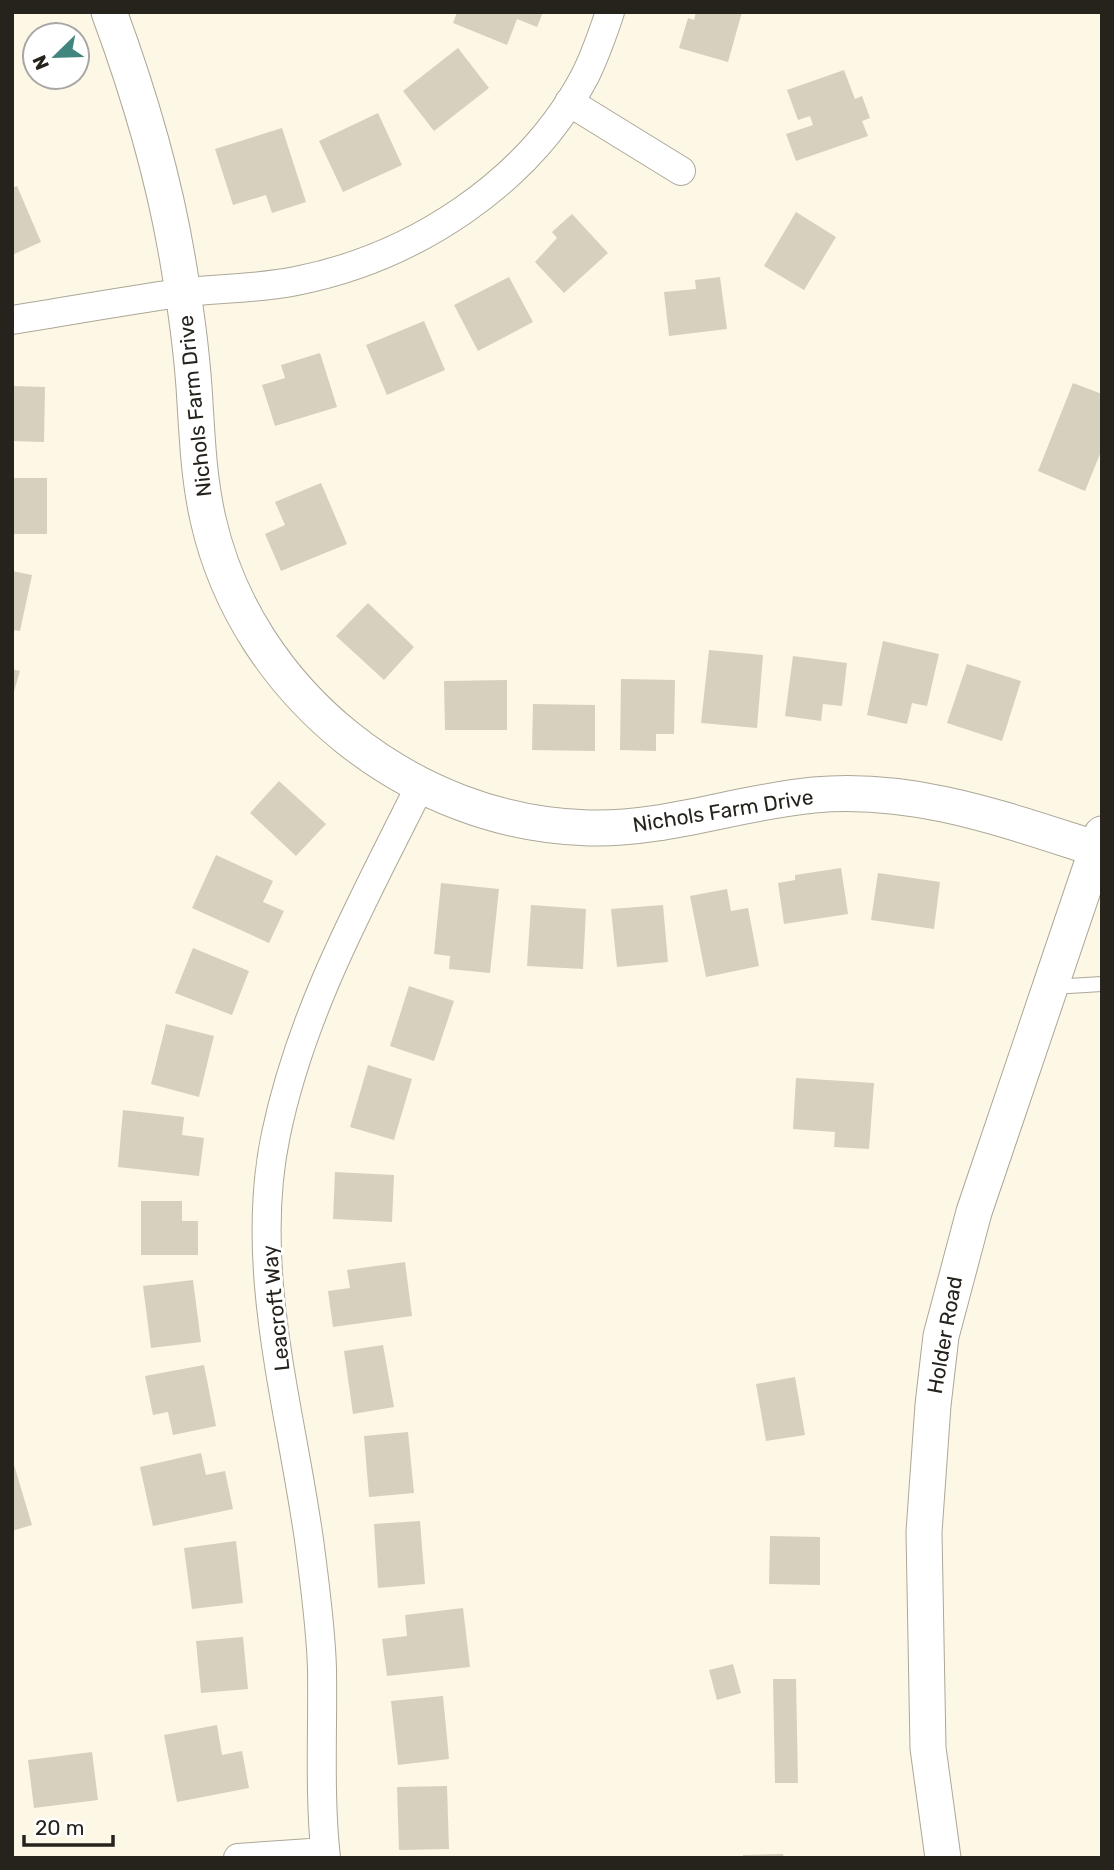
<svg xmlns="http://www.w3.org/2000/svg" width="1114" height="1870" viewBox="0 0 1114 1870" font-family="Rubik,sans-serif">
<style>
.building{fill:#d6d0bf}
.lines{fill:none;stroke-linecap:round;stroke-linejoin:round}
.service-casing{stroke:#aca797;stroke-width:16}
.minor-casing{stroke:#aca797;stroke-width:30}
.tertiary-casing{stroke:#aca797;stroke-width:37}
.service{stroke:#fff;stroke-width:14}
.minor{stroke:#fff;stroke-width:28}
.tertiary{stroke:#fff;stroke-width:35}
.labels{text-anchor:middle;stroke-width:6;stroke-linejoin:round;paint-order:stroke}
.street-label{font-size:21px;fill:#26231d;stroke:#fff}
</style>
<rect width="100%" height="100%" fill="#fdf7e6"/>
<path class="building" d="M457 12H543L537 27 517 19 507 45 453 23Z
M696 12H742L728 62 679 48 688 18 694 20Z
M458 48 489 88 434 131 403 91Z
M844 70 855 99 862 96 870 118 862 121 868 136 796 161 786 134 813 125 810 116 798 120 787 90Z
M378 113 402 165 343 192 319 141Z
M282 128 306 202 272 213 266 195 233 205 215 149Z
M17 186 41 242 12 255V188Z
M796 212 836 237 804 290 764 266Z
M572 214 608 253 564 293 535 262 557 238 552 232Z
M509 277 533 322 478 351 454 305Z
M720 277 727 329 669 336 664 292 696 289 695 280Z
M424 321 445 370 387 395 366 345Z
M320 353 337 407 275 426 262 385 285 378 281 365Z
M1073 383 1102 394V449L1085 491 1038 471Z
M12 386 45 387 44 442 12 441Z
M12 478H47V534H12Z
M321 483 347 544 281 571 265 534 285 525 275 502Z
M12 571 32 575 20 631 12 630Z
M368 603 414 647 384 680 336 636Z
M883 641 939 654 927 706 912 703 907 724 867 715Z
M709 650 763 655 757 728 701 723Z
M793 656 847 663 842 706 823 704 821 721 785 716Z
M967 664 1021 681 1002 741 947 723Z
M12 669 20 671 13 695 12 694Z
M621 679 675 680 674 734H656V751L620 750Z
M507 680V730H445L444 681Z
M533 704 595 705V751L532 750Z
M279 781 326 824 296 856 250 813Z
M216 855 273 881 263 902 284 911 269 943 192 908Z
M841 868 848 914 784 924 778 883 795 880V875Z
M878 873 940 882 934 929 871 920Z
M441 883 499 889 490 973 449 969 450 956 434 954Z
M727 889 731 911 748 908 759 966 706 977 690 896Z
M531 905 586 909 583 969 527 966Z
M663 905 668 962 617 967 611 909Z
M193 948 249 971 232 1015 175 993Z
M409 986 454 1001 434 1061 390 1046Z
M166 1024 214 1036 199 1097 151 1084Z
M368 1065 412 1079 394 1140 350 1127Z
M796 1078 874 1083 869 1149 834 1147 835 1132 793 1129Z
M123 1110 184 1117 182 1135 204 1138 199 1176 118 1167Z
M335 1172 394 1175 392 1222 333 1219Z
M141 1201H182V1221H198V1255H141Z
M405 1262 412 1316 333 1327 328 1291 350 1288 347 1270Z
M193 1280 201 1342 151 1348 143 1286Z
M383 1345 394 1407 353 1414 344 1351Z
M204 1365 216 1426 173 1435 168 1412 153 1415 145 1376Z
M795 1377 805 1435 766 1441 756 1384Z
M408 1432 414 1493 369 1497 364 1436Z
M201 1453 206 1475 225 1471 233 1509 153 1526 140 1467Z
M12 1458 32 1525 12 1531Z
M420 1521 425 1584 378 1588 374 1524Z
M770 1536 820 1537V1585L769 1584Z
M236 1541 243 1603 192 1609 184 1548Z
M463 1608 470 1667 387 1676 382 1639 407 1636 405 1615Z
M243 1637 248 1689 201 1693 196 1641Z
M733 1664 741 1693 717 1700 709 1670Z
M773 1679H796L798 1783H775Z
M443 1696 449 1759 398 1765 391 1701Z
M217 1725 222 1755 242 1751 249 1788 177 1802 164 1735Z
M92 1752 98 1800 34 1808 28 1760Z
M447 1786 449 1849 399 1850 397 1787Z
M783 1854 784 1858H743V1855Z"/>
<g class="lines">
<g class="service-casing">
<path id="service" d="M1052 987 1102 984"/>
</g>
<g class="minor-casing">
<path id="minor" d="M569 102 681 171
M12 320C68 311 124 301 180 293 218 288 257 289 296 281 413 258 528 184 585 76 595 56 603 33 610 12
M238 1858 325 1852
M326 1858C319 1796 323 1731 322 1669 321 1629 315 1587 310 1547 292 1412 247 1270 276 1134 302 1009 364 899 420 786"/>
</g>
<g class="tertiary-casing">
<path id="tertiary" d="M109 12C139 93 164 177 178 262 185 303 191 345 194 387 197 431 198 475 208 519 247 693 412 824 589 828 666 830 738 802 814 795 914 786 1003 819 1097 849
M943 1858 928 1748 924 1532 933 1405 941 1336 974 1212 1102 834"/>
</g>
<use href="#service" class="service"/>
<use href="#minor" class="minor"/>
<use href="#tertiary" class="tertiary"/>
</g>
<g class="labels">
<g class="street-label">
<text transform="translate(195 406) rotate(-96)" y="7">Nichols Farm Drive</text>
<text transform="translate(723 811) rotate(-9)" y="7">Nichols Farm Drive</text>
<text transform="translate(276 1308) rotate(-96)" y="7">Leacroft Way</text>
<text transform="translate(945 1335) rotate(-80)" y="7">Holder Road</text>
</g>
</g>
<rect width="1114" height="1870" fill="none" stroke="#26231d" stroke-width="28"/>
<g transform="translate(56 56) rotate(247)"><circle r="33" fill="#ffffff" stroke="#a8a7a5" stroke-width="2"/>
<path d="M0-5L12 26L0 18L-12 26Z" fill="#41867e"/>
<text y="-10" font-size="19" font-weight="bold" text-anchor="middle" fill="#26231d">N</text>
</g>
<path d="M24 1835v10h89v-10" fill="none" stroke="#26231d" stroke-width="3.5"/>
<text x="35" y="1835" font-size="21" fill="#26231d" stroke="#ffffff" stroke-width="5" paint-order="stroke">20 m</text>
</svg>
